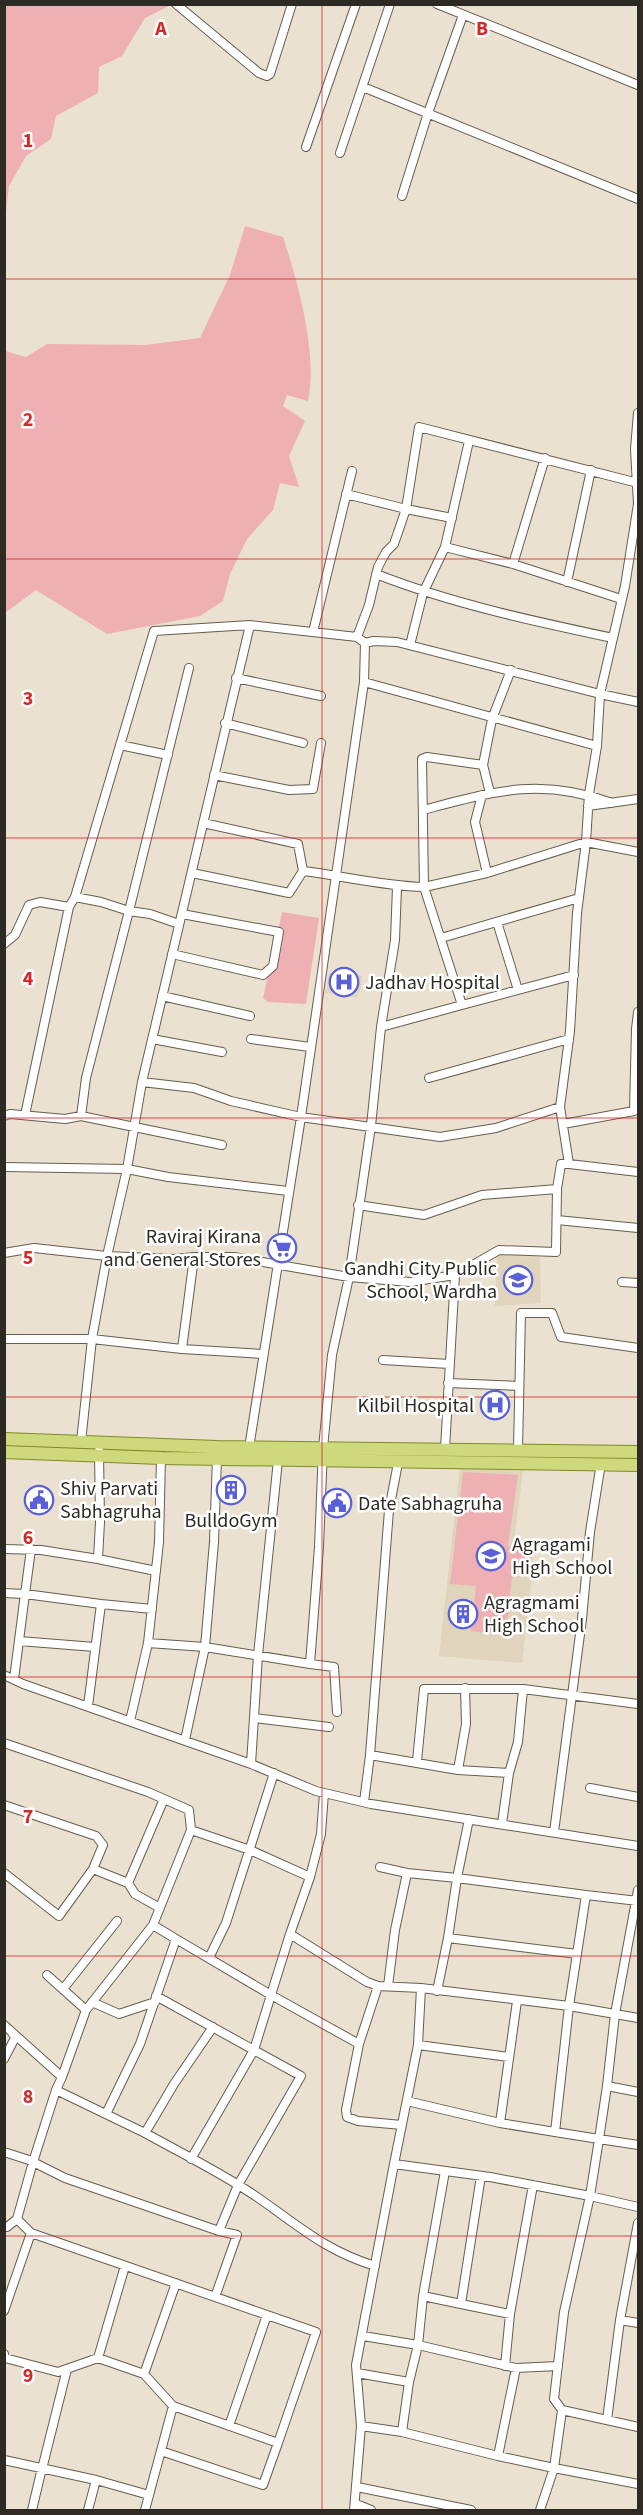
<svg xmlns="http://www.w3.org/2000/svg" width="643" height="2515" viewBox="0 0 643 2515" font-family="'Source Sans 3',sans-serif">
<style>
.built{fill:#e1d4bd}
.green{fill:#eeb0b3}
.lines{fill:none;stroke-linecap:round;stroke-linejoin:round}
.street-casing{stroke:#655e4f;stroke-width:10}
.primary-casing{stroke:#818a25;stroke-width:14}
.street{stroke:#fff;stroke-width:8}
.primary{stroke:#ced87d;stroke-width:12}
.grid{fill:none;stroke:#d62828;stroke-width:1.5;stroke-opacity:0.55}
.labels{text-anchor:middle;stroke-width:5;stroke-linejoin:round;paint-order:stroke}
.poi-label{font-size:20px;fill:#2d2a23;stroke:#fff;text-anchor:start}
.grid-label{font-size:20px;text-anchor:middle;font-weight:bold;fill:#d62828;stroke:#fff;stroke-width:5;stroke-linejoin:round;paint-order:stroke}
</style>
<rect width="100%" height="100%" fill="#eae1d0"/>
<path class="built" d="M329 973 362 976 361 989 356 998 326 993Z
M497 1255 540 1257 541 1303 495 1306Z
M460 1467 523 1471 514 1541 532 1545 533 1566 522 1663 439 1656Z"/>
<path class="green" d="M5 4 171 5 145 18 122 56 99 67 98 93 56 116 51 139 26 156 9 186 5 220Z
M245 226 283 237C298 283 318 353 308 401L287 395 283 406 305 421 289 456 299 487 280 483 273 510 247 539 230 574 223 601 200 616 107 634 36 590 5 613V351L26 357 47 344 145 345 200 338 230 275Z
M282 912 319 918 306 1004 268 1002 263 998Z
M463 1472 518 1475 508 1546 529 1552V1568L513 1567 506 1635 471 1631 476 1586 450 1584Z"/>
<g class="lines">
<g class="street-casing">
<path id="street" d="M176 4 259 73 267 76 270 74 292 4
M437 4 638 85
M363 87 638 199
M306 147 356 4
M340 153 390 4
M402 196 428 113 463 15
M469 441 445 547 513 564 621 599
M346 494 406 509 452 518
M513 564 545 458
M376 574C453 604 533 621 613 638
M567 582 591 470
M313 632 352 471
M365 643 357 637 369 605 378 567 386 552 394 544 406 509 419 427 638 483
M365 643 374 641 397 642 600 694 638 702
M365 643 364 682 597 746
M410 645 423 593 445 547
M236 678 321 696
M225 723 303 743
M120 745 168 755
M214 775 289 790 313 789 321 743
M490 793 483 765 492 719 511 670
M482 795 475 822 487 873
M588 806 638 799
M423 810C495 791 540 777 612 803
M303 871C344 876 382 886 424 887L422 759 427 757 483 765
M192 873 289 893 303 871 298 844 203 823
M75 897 154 631 250 625 357 637
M497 922 518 990
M441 938 579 898
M4 944 15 935 29 905 40 902 69 907
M172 954 263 975 273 966 279 932 182 914
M162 996 250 1016
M462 1005 574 975
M381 1027 395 940 397 887
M152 1039 222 1052
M251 1039 310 1047
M429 1078 569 1039
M142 1082 194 1088 231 1101 301 1117 440 1137 496 1128 560 1107
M25 1115 69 907 75 897 101 902 129 911 189 668
M4 1116 10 1114 65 1119 81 1116 222 1145
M81 1116 86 1078 129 911 150 914 179 924
M563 1124 634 1111 636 1029 638 1012
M569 1164 638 1172
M4 1167 127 1169 168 1177 288 1191
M358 1205 424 1215 482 1195 557 1189
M557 1220 638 1228
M4 1253 34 1248 107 1256 174 1259 194 1257
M622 1282 638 1283
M4 1339H92L182 1349 263 1354
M182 1349 194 1257H234L349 1277 410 1282 455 1275 499 1250 556 1252 557 1189 561 1164H569L560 1107 570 1031 577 913 586 842 638 852
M383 1360 449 1364
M448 1383 519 1386
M81 1442 92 1339 107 1256 127 1169 142 1082 250 625
M249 1448 301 1117 364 682
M445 1449 455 1275
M518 1449 521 1313H552L561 1337 638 1348
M99 1451 100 1522 98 1559 156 1571
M161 1458 159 1542 148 1643 205 1647 310 1664 319 1547 323 1448 332 1355 349 1277 371 1126 381 1027 462 1005 424 887 487 873 586 842 589 794 597 746 600 694 625 586 638 504 635 449 638 413
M398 1463 389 1510 370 1755 458 1770 509 1773
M4 1549 41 1550 98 1559
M4 1593 25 1594 31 1549
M101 1604 152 1609
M19 1641 95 1647
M310 1664 334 1667 337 1712
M4 1675 23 1684 251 1764 316 1791 371 1804 638 1846
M14 1679 25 1594 101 1604 88 1706
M254 1718 329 1727
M130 1721 148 1643
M185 1740 205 1647 214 1542 217 1458
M4 1743 148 1792 189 1810 191 1830 250 1850 310 1877 290 1934
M417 1761 424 1689H523L638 1704
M251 1764 258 1655 278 1460
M458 1770 466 1724 465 1688
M590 1788 638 1797
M364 1802 370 1755
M4 1805 96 1836 103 1845 93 1869 59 1916 4 1873
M502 1824 509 1773 518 1742 523 1689
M554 1832 582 1619 590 1532 601 1463
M380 1867 407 1873 457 1878 469 1819
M93 1869 128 1883
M310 1877 321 1834 324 1793
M638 1890 615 2014 607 2086 638 2092
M638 1901 586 1895 569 2006 638 2018
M160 1908 135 1894 128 1883 164 1799
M448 1938 457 1878 586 1895
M176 1939 271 1995 254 2050 191 2159
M209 1958 226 1923 274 1773
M47 1975 86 2010 62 2077
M388 1986 395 1930 407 1873
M421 1988 418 2045 394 2164 490 2177 590 2196 564 2312 554 2399 562 2410 638 2427
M63 1989 117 1921
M437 1991 448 1938 577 1954
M517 2001 500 2123 555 2132
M92 2002 119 2014 155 2002
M86 2010 153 1925 191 1830
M4 2025 62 2077 56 2090 145 2133 174 2084 213 2027
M359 2044 378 1986
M418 2045 509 2057
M4 2059 16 2036 13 2034
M607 2086 599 2139 638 2145
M407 2101 500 2123
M106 2114 140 2044 176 1939 153 1925
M402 2125 358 2121 347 2117 346 2110 359 2044 271 1995 290 1934 367 1982 378 1986 421 1988 569 2006 555 2132 599 2139 590 2196 638 2207
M145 2133C183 2154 222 2173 257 2197 299 2226 324 2250 375 2266
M4 2152 29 2160 65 2178 219 2231 238 2185 301 2076 156 1996
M394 2164 356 2365 361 2426 402 2432 498 2456
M445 2171 423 2296 418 2345 516 2368 558 2366
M638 2223 620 2320 638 2323
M4 2226 7 2227 17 2219 33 2162 56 2090
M423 2296 461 2304 481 2176
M215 2297 237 2235 219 2231
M461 2304 510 2314
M4 2311 31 2233
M363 2336 418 2345 409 2382
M4 2354 5 2358 58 2372 98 2358 144 2374 173 2406 278 2443 316 2332 31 2233 17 2219
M98 2358 125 2266
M505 2366 510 2314 533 2185
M516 2368 498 2456 554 2468 540 2510
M357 2373 409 2382 402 2432
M144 2374 176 2283
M562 2410 554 2468 638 2484
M607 2420 620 2320
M229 2426 267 2315
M161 2451 263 2485 278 2443
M4 2460 96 2480 149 2495
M43 2465 67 2369
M357 2487 471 2510
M356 2504 371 2510
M32 2510 42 2468
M88 2510 96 2480
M145 2510 173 2406
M354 2510 361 2426"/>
</g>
<g class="primary-casing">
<path id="primary" d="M4 1439 217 1447 638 1452
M4 1452 161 1458 638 1465"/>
</g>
<use href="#street" class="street"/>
<use href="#primary" class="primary"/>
</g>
<path class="grid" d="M322 4V2510M4 279H638M4 559H638M4 838H638M4 1118H638M4 1397H638M4 1677H638M4 1956H638M4 2236H638"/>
<defs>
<g id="hospital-ring" transform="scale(1.5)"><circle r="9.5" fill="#fff" stroke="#5960d8" stroke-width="1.5"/><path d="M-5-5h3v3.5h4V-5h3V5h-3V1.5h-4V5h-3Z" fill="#5960d8"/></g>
<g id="supermarket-ring" transform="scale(1.5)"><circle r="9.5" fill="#fff" stroke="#5960d8" stroke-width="1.5"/><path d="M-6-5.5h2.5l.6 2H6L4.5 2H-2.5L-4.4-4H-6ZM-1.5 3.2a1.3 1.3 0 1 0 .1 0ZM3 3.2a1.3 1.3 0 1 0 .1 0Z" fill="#5960d8"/></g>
<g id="school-ring" transform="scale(1.5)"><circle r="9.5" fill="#fff" stroke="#5960d8" stroke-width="1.5"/><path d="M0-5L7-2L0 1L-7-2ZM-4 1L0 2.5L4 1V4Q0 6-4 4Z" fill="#5960d8"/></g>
<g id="building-ring" transform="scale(1.5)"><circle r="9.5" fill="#fff" stroke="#5960d8" stroke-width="1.5"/><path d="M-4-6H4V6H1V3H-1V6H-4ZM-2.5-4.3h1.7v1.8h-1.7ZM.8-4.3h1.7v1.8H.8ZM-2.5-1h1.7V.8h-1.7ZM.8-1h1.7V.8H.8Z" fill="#5960d8"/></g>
<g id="civic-ring" transform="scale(1.5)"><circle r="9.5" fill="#fff" stroke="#5960d8" stroke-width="1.5"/><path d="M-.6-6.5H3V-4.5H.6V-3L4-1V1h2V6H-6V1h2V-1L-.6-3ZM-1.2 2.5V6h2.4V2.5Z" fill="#5960d8"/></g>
</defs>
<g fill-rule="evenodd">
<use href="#hospital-ring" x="344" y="982"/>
<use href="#supermarket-ring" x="282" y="1248"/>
<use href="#school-ring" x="518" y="1280"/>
<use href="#hospital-ring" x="495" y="1405"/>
<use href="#building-ring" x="231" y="1490"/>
<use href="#civic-ring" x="39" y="1500"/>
<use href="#civic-ring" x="337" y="1503"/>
<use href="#school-ring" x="491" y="1556"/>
<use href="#building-ring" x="463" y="1614"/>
</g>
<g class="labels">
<g class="poi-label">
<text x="365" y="989">Jadhav Hospital</text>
<text x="261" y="1243" text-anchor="end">Raviraj Kirana<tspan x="261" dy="23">and General Stores</tspan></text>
<text x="497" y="1275" text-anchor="end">Gandhi City Public<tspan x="497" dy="23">School, Wardha</tspan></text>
<text x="474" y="1412" text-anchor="end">Kilbil Hospital</text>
<text x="60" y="1495">Shiv Parvati<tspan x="60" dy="23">Sabhagruha</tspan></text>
<text x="358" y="1510">Date Sabhagruha</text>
<text x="231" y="1527" text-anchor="middle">BulldoGym</text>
<text x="512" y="1551">Agragami<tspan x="512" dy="23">High School</tspan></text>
<text x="484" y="1609">Agragmami<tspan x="484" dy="23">High School</tspan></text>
</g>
</g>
<g class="grid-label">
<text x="161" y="35">A</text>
<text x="482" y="35">B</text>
<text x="28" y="147">1</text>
<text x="28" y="426">2</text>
<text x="28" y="705">3</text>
<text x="28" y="985">4</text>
<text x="28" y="1264">5</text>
<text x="28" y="1544">6</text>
<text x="28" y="1823">7</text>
<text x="28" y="2103">8</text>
<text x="28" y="2382">9</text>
</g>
<rect width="643" height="2515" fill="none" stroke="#2d2a23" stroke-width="12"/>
</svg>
